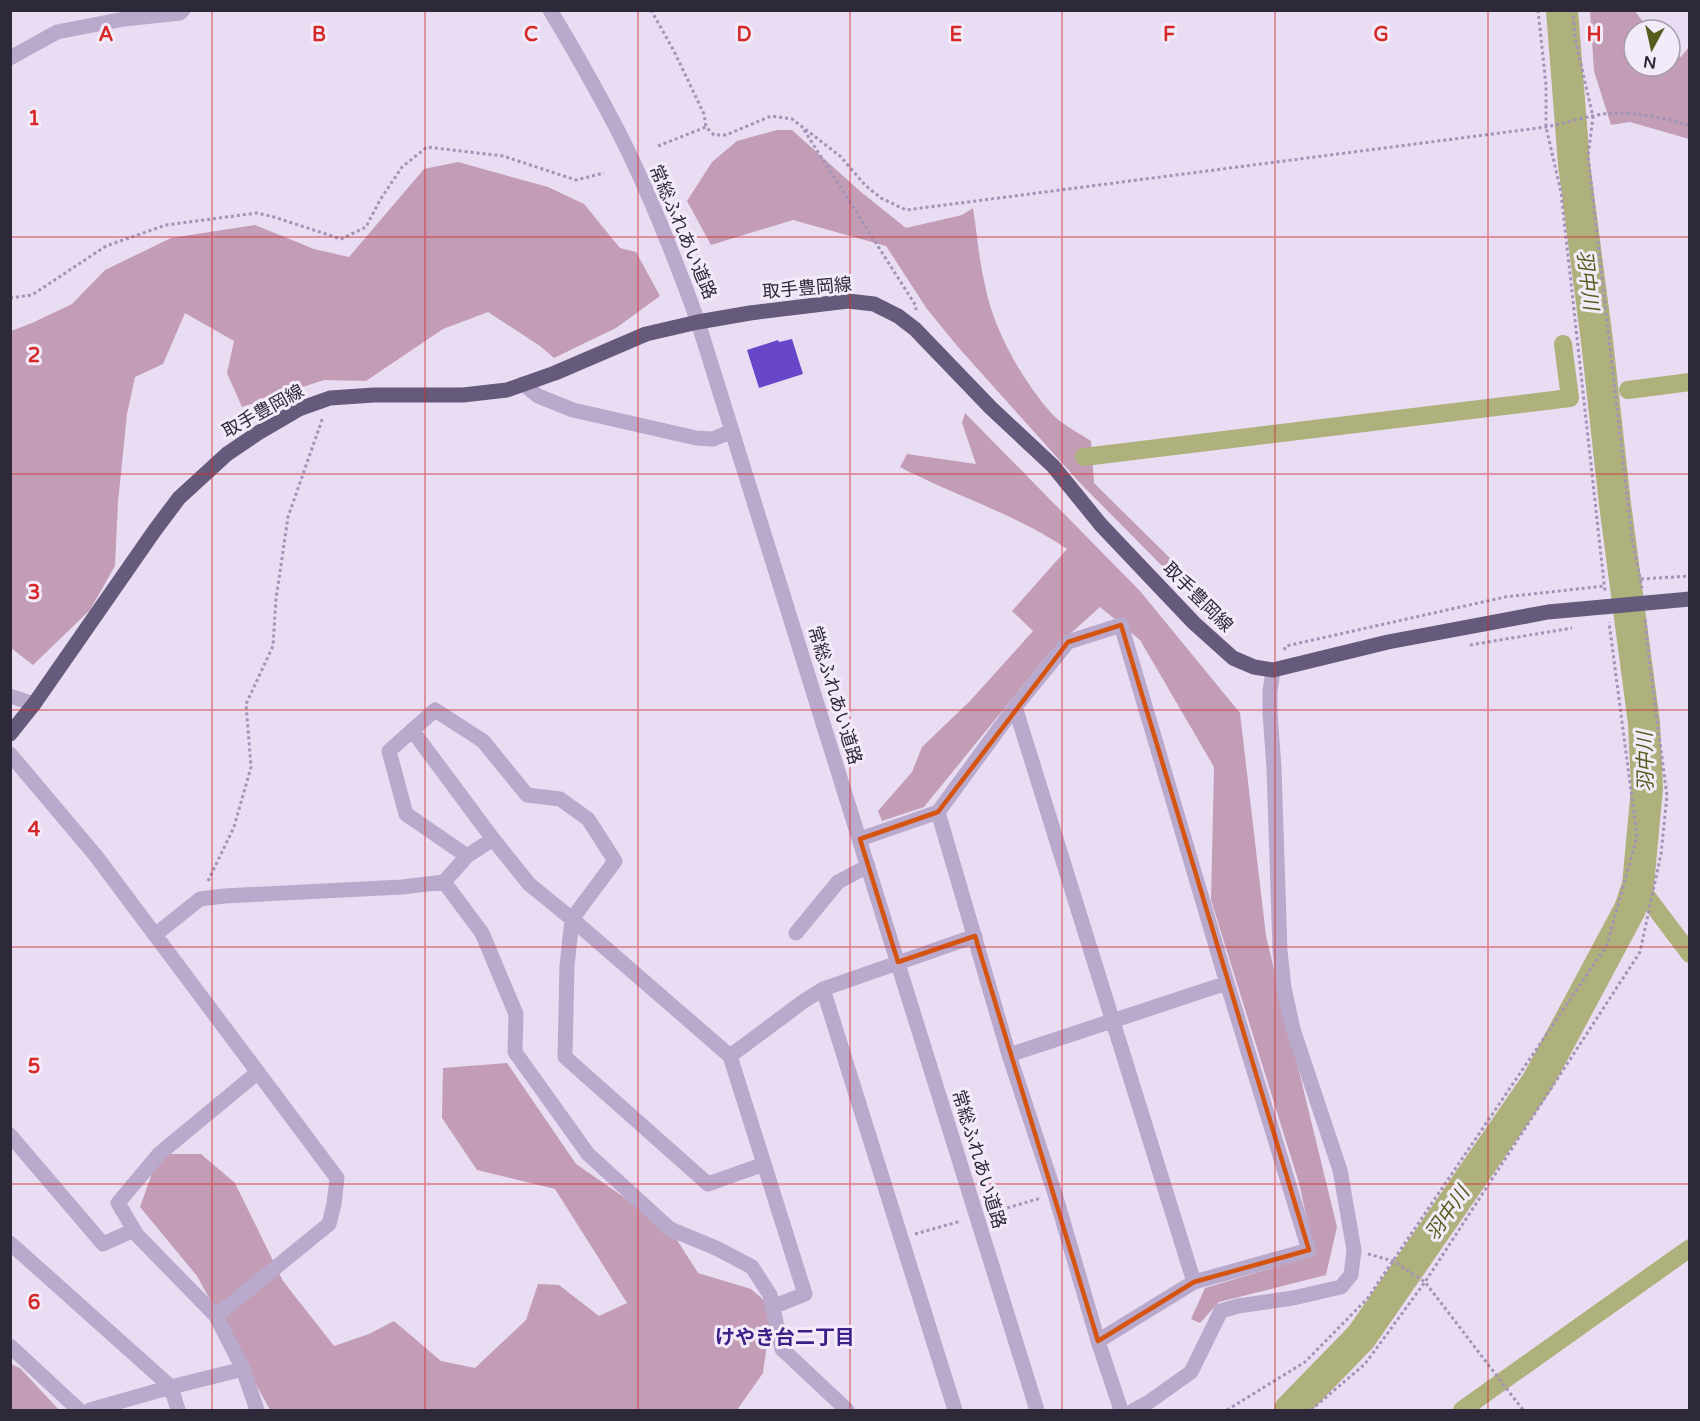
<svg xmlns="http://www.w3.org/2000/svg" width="1700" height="1421" viewBox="0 0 1700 1421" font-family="'Varela Round','Noto Sans JP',sans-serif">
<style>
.green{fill:#c39db5}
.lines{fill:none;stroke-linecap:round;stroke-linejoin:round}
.canal{stroke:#aeb17b;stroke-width:18}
.river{stroke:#aeb17b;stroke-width:32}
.building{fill:#6846c9}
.path{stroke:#a393b8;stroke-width:3;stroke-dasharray:3 3;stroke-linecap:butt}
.minor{stroke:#b9a9cc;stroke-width:15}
.major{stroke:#655a7b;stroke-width:15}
.marked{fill:none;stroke:#d55410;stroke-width:4.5;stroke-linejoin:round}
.grid{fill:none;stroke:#d62828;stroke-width:1.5;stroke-opacity:0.55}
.labels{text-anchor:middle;stroke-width:6;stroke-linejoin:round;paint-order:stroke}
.street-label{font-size:18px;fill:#2e2939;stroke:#f3eafa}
.water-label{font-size:20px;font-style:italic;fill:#565b1d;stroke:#f3eafa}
.neighbourhood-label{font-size:20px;font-weight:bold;fill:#3b208a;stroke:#f3eafa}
.grid-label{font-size:20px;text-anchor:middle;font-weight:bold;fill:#d62828;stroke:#f3eafa;stroke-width:6;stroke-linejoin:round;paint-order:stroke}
</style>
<rect width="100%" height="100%" fill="#e9ddf3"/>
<path class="green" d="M1590 11H1635L1649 30H1634V66H1670V51L1681 57 1689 47V139L1630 122 1611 125 1594 71Z
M777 130H792L861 192 906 228 962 215 973 208C977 233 979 260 985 285 993 329 1023 382 1053 415 1063 425 1079 433 1091 441L1094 483 1186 574 1176 580 1080 483 958 347 927 309 886 246 793 220 711 245 687 201 712 162 737 141Z
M458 162 548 187 584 204 620 248 636 252 660 296 616 328 554 358 540 346 488 312 443 329 366 381 324 380 242 407 227 373 234 341 185 313 163 364 135 377 127 414 118 502 115 566 90 610 33 665 11 648V331L32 323 72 304 105 270 171 238 255 225 314 249 349 257 424 169Z
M965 413 1140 591 1240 713 1266 936 1337 1227 1326 1275 1219 1302 1200 1323 1191 1319 1205 1288 1315 1255 1299 1183 1211 900 1214 767 1140 640 1100 607 1051 651 924 807 882 821 878 811 912 772 922 747 970 701 1033 631 1012 611 1067 549C1016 514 955 496 900 467L907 454 976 464 962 423Z
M507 1063 576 1164 670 1229 698 1273 751 1289 772 1307 763 1373 737 1410H270L197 1276 140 1207 159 1154H201L235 1183 283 1281 334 1346 369 1334 394 1321 441 1361 475 1368 526 1320 538 1284 559 1285 599 1316 627 1303 555 1189 477 1170 442 1118 443 1068Z
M11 1364 20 1368 59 1410H11Z"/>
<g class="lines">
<path class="canal" d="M1590 341H1597
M1628 390 1690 382
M1602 394H1603
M1084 457 1570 398 1563 344
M1638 885 1690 954
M1462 1410 1690 1248"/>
<path class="river" d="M1290 1410 1361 1337 1538 1081 1630 909 1638 885 1647 788 1644 723 1615 504 1597 341 1574 164 1562 10"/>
</g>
<path class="building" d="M792 339 803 374 759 388 747 350 778 340 779 342Z"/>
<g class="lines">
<path class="path" d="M651 10 674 51 704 114 706 127
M1538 10 1546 85V127L1561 192 1605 592
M1573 10 1575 38 1593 117 1588 156 1632 538 1642 588
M804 130 916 306V310
M658 146 706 127 714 135H726L771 116 792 119 840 156 866 186 881 198 906 210 1546 127C1566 123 1591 115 1610 113 1634 112 1667 118 1690 126
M10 298 32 295 106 246 166 225 257 213 274 217 341 239 366 227 380 200 402 167 427 147 503 156 576 180 604 173
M1641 579 1690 576
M1470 645 1572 628
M1284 650 1286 646 1505 597 1604 586
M208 881 234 827 251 767 246 704 273 646 276 599 288 517 323 417
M990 1213 1041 1198
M915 1234 961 1221
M1368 1254 1393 1261 1425 1282 1523 1410
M1227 1410 1305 1362 1367 1299 1607 945 1637 837 1609 622
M1311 1410 1365 1364 1425 1282 1640 952 1661 854 1667 796 1649 659 1645 618"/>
<path class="minor" d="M550 10C573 48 595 87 616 127 648 189 674 255 698 322L1037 1410
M10 58 57 32 124 19 180 13 183 10
M523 384 538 396 573 410 696 438 713 439 732 431
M10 696 34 704
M1015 707 1194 1282
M412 730 493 839 529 884 572 919 730 1056 805 1294 772 1307
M10 754 96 856 337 1178 334 1204 329 1224 216 1316
M938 812 1009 1055 1055 1194 1098 1341 1121 1410
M493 839 467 856 444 882 482 933 516 1014 515 1052 588 1154 670 1229 716 1248 752 1267 770 1295 782 1349 847 1410
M860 839 938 812 1015 707 1068 642 1121 625 1227 983 1309 1250 1194 1282 1098 1341
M467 856 406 814 389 751 435 710 483 741 527 795 560 799 588 819 615 861 572 919 567 966 565 1057 708 1184 764 1164
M796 933 838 882 868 866
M155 935 200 899 224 896 402 887 444 882
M823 989 955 1410
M1009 1055 1227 983
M730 1056 804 1001 823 989 975 936
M10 1135 103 1244 134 1230
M10 1243 171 1387 178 1410
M10 1346 79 1410
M90 1410 171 1387 243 1369
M257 1410 243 1369 216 1316 137 1235 118 1203 159 1154 258 1072
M1134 1410 1149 1402 1191 1372 1221 1311 1238 1306 1293 1298 1341 1287 1351 1275 1354 1250 1340 1170 1293 1029 1284 988 1280 951 1274 768 1270 713V692L1273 670"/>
<path class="major" d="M10 734 34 704 155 530 179 498 227 454 258 433 299 409 330 398 374 395H463L507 390 555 373 646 334 698 322 750 313 848 301 874 304 898 316 915 329 991 408 1053 466 1101 525 1194 623 1233 658 1254 667 1273 670 1388 642 1548 612 1690 599"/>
</g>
<path class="marked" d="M1121 625 1309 1250 1194 1282 1098 1341 975 936 898 962 860 839 938 812 1068 642Z"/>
<path class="grid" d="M212 10V1410M425 10V1410M638 10V1410M850 10V1410M1062 10V1410M1275 10V1410M1488 10V1410M10 237H1690M10 474H1690M10 710H1690M10 947H1690M10 1184H1690"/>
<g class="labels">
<g class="street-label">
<text transform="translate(683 232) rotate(67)" y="6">常総ふれあい道路</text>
<text transform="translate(807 288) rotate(-5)" y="6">取手豊岡線</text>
<text transform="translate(263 411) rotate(-29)" y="6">取手豊岡線</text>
<text transform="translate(1198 597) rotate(45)" y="6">取手豊岡線</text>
<text transform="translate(835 695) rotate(73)" y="6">常総ふれあい道路</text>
<text transform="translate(979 1159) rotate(73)" y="6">常総ふれあい道路</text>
</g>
<g class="water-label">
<text transform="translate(1588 280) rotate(83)" y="7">羽中川</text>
<text transform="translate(1645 762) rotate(-91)" y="7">羽中川</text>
<text transform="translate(1447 1213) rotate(-55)" y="7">羽中川</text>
</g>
<g class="neighbourhood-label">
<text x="785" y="1344">けやき台二丁目</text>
</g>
</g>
<g class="grid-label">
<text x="106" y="41">A</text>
<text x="319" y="41">B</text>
<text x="531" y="41">C</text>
<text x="744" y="41">D</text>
<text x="956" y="41">E</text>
<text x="1169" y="41">F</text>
<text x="1381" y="41">G</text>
<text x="1594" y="41">H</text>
<text x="34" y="125">1</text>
<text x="34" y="362">2</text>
<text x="34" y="599">3</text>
<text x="34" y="836">4</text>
<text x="34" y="1073">5</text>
<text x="34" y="1309">6</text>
</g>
<rect width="1700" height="1421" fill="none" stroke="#2e2939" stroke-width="24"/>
<g transform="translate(1652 48) rotate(188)"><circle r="28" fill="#f3eafa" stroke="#a49dad" stroke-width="1.5"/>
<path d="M0-4.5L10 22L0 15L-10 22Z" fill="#565b1d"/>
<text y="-9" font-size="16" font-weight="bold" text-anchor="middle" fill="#2e2939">N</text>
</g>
</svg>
